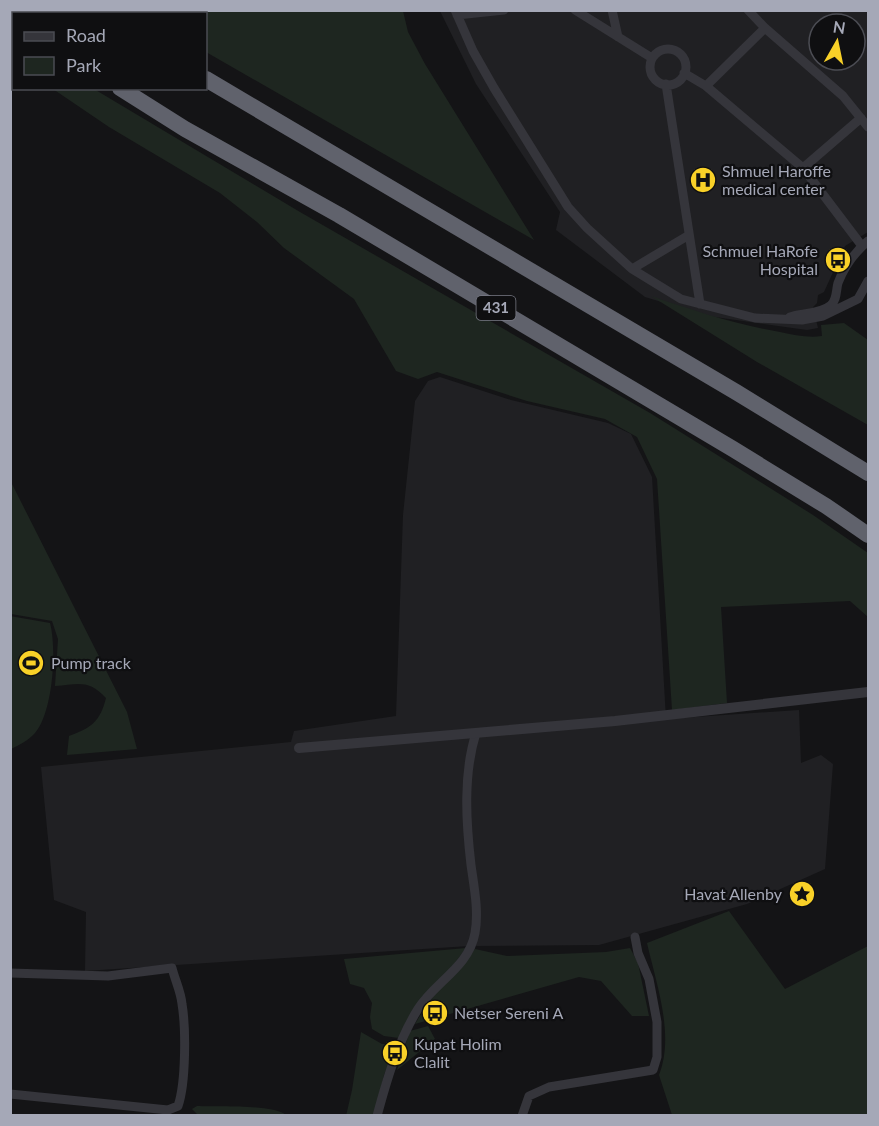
<svg xmlns="http://www.w3.org/2000/svg" width="879" height="1126" viewBox="0 0 879 1126" font-family="Lato,sans-serif">
<style>
.built{fill:#202023;fill-rule:evenodd}
.green{fill:#1e2620}
.lines{fill:none;stroke-linecap:round;stroke-linejoin:round}
.minor{stroke:#35353b;stroke-width:9}
.tertiary{stroke:#35353b;stroke-width:10}
.motorway{stroke:#60626c;stroke-width:16}
.labels{text-anchor:middle;stroke-width:4.5;stroke-linejoin:round;paint-order:stroke}
.shield{fill:#0f0f11;stroke:#787a85;stroke-width:1.5}
.shield-label{font-size:15px;font-weight:bold;fill:#a5a8b7}
.poi-label{font-size:16px;fill:#a5a8b7;stroke:#0f0f11;text-anchor:start}
</style>
<rect width="100%" height="100%" fill="#141416"/>
<path class="built" d="M440 11H868V232L845 246 824 292 818 295 817 303 813 307 818 328 807 330 708 316 645 297 556 230 560 212 476 84ZM819 24H855V60H819Z
M440 377 511 400 608 423 631 434 652 477 666 719 799 710 801 763 821 755 833 764 825 869 747 904 599 945 469 946 85 971 86 912 54 900 41 767 291 742 294 731 396 716 403 515 415 401 428 381Z"/>
<path class="green" d="M138 11H403L408 32 425 64 534 240 206 52V14H143Z
M53 89H94L300 212 650 413 813 515 868 553V617L850 601 721 607 727 703 672 710 657 479 637 437 605 419 527 401 437 372 418 379 396 371 354 299 284 248 257 222 220 193 109 127Z
M651 296C695 311 734 324 780 332 794 335 808 338 822 336L821 325 844 323 868 340V425L757 362Z
M11 482 127 712 137 749 67 755 69 736C91 728 100 722 106 698 89 679 78 684 55 686L58 639 52 621 11 614Z
M10 616 50 623C57 649 53 712 35 733 28 741 19 745 11 749Z
M729 911 785 989 868 946V1115H672L659 1075C675 1035 656 983 647 943Z
M466 948 399 1038 384 1036 372 1029 370 1017 372 1003 364 988 350 984 344 959Z
M630 948 638 963 649 1016H632L601 981 579 977 415 1024C432 995 453 972 475 949L507 956 606 952Z
M428 1026 435 1039 397 1070 410 1031Z
M361 1032 382 1044H396L384 1075 374 1115 346 1116 352 1090Z
M197 1106C217 1107 272 1104 286 1115H198L192 1109Z"/>
<g class="lines">
<path class="minor" d="M455 10 473 51 494 88 568 207 587 228 632 269 681 299 755 318 802 320 823 316 858 299 868 281
M575 10 652 58
M612 10 618 37
M748 10 765 28 843 96 868 127
M457 15 504 10
M650 67a18 18 0 1 1 36 0a18 18 0 1 1-36 0Z
M684 73 706 86 803 168 862 246
M666 84 700 304
M706 86 765 28
M803 168 861 118
M632 269 689 235
M790 317C802 313 821 314 831 305 837 300 836 290 838 283 844 267 855 252 868 241
M10 973 108 976 172 968C175 980 181 992 182 1004 186 1028 186 1083 178 1106L168 1110 10 1094
M377 1116C387 1079 398 1041 418 1009 435 982 469 967 475 933 479 911 474 887 471 865 466 822 463 774 476 733
M522 1116 529 1096 549 1087 653 1070 657 1057V1022L649 979 638 953 635 937"/>
<path class="tertiary" d="M299 748 615 721 868 692"/>
<path class="motorway" d="M12 10 16 14
M98 10 102 14
M206 79 736 392 868 473
M120 88 185 129 339 215 733 449 826 506 868 535"/>
</g>
<defs>
<g id="hospital-disc" transform="scale(1.35)"><circle r="9.5" fill="#f9d128" stroke="#0f0f11"/><path d="M-5-5h3v3.5h4V-5h3V5h-3V1.5h-4V5h-3Z" fill="#111"/></g>
<g id="bus-disc" transform="scale(1.35)"><circle r="9.5" fill="#f9d128" stroke="#0f0f11"/><path d="M-5-6H5V4H4V6H2V4H-2V6H-4V4H-5ZM-3.5-4V0h7V-4ZM-3.5 1.2v1.5H-2V1.2ZM2 1.2v1.5H3.5V1.2Z" fill="#111"/></g>
<g id="stadium-disc" transform="scale(1.35)"><circle r="9.5" fill="#f9d128" stroke="#0f0f11"/><path d="M0-5a6.5 5 0 1 0 0 10a6.5 5 0 1 0 0-10ZM-3.5-1.8h7v3.6h-7Z" fill="#111"/></g>
<g id="sight-disc" transform="scale(1.35)"><circle r="9.5" fill="#f9d128" stroke="#0f0f11"/><path d="M0-6L1.8-2.2L6-1.7L2.9 1.2L3.7 5.4L0 3.3L-3.7 5.4L-2.9 1.2L-6-1.7L-1.8-2.2Z" fill="#111"/></g>
</defs>
<g fill-rule="evenodd">
<use href="#hospital-disc" x="703" y="180"/>
<use href="#bus-disc" x="838" y="260"/>
<use href="#stadium-disc" x="31" y="663"/>
<use href="#sight-disc" x="802" y="894"/>
<use href="#bus-disc" x="435" y="1013"/>
<use href="#bus-disc" x="395" y="1053"/>
</g>
<g class="labels">
<rect class="shield" x="476.5" y="296" width="39" height="24" rx="4.5"/>
<g class="shield-label">
<text x="496" y="313">431</text>
</g>
<g class="poi-label">
<text x="722" y="177">Shmuel Haroffe<tspan x="722" dy="18">medical center</tspan></text>
<text x="818" y="257" text-anchor="end">Schmuel HaRofe<tspan x="818" dy="18">Hospital</tspan></text>
<text x="51" y="669">Pump track</text>
<text x="782" y="900" text-anchor="end">Havat Allenby</text>
<text x="454" y="1019">Netser Sereni A</text>
<text x="414" y="1050">Kupat Holim<tspan x="414" dy="18">Clalit</tspan></text>
</g>
</g>
<rect width="879" height="1126" fill="none" stroke="#a5a8b7" stroke-width="24"/>
<rect x="12" y="12" width="195" height="78" fill="#0f0f11" stroke="#4b4c53" stroke-width="1.5"/>
<rect x="24" y="32" width="30" height="9" fill="#35353b" stroke="#4b4c53" stroke-width="1.5"/>
<text x="66" y="42" font-size="18" fill="#a5a8b7">Road</text>
<rect x="24" y="57" width="30" height="18" fill="#1e2620" stroke="#4b4c53" stroke-width="1.5"/>
<text x="66" y="72" font-size="18" fill="#a5a8b7">Park</text>
<g transform="translate(837 42) rotate(9)"><circle r="28" fill="#0f0f11" stroke="#4b4c53" stroke-width="1.5"/>
<path d="M0-4.5L10 22L0 15L-10 22Z" fill="#f9d128"/>
<text y="-9" font-size="16" font-weight="bold" text-anchor="middle" fill="#a5a8b7">N</text>
</g>
</svg>
